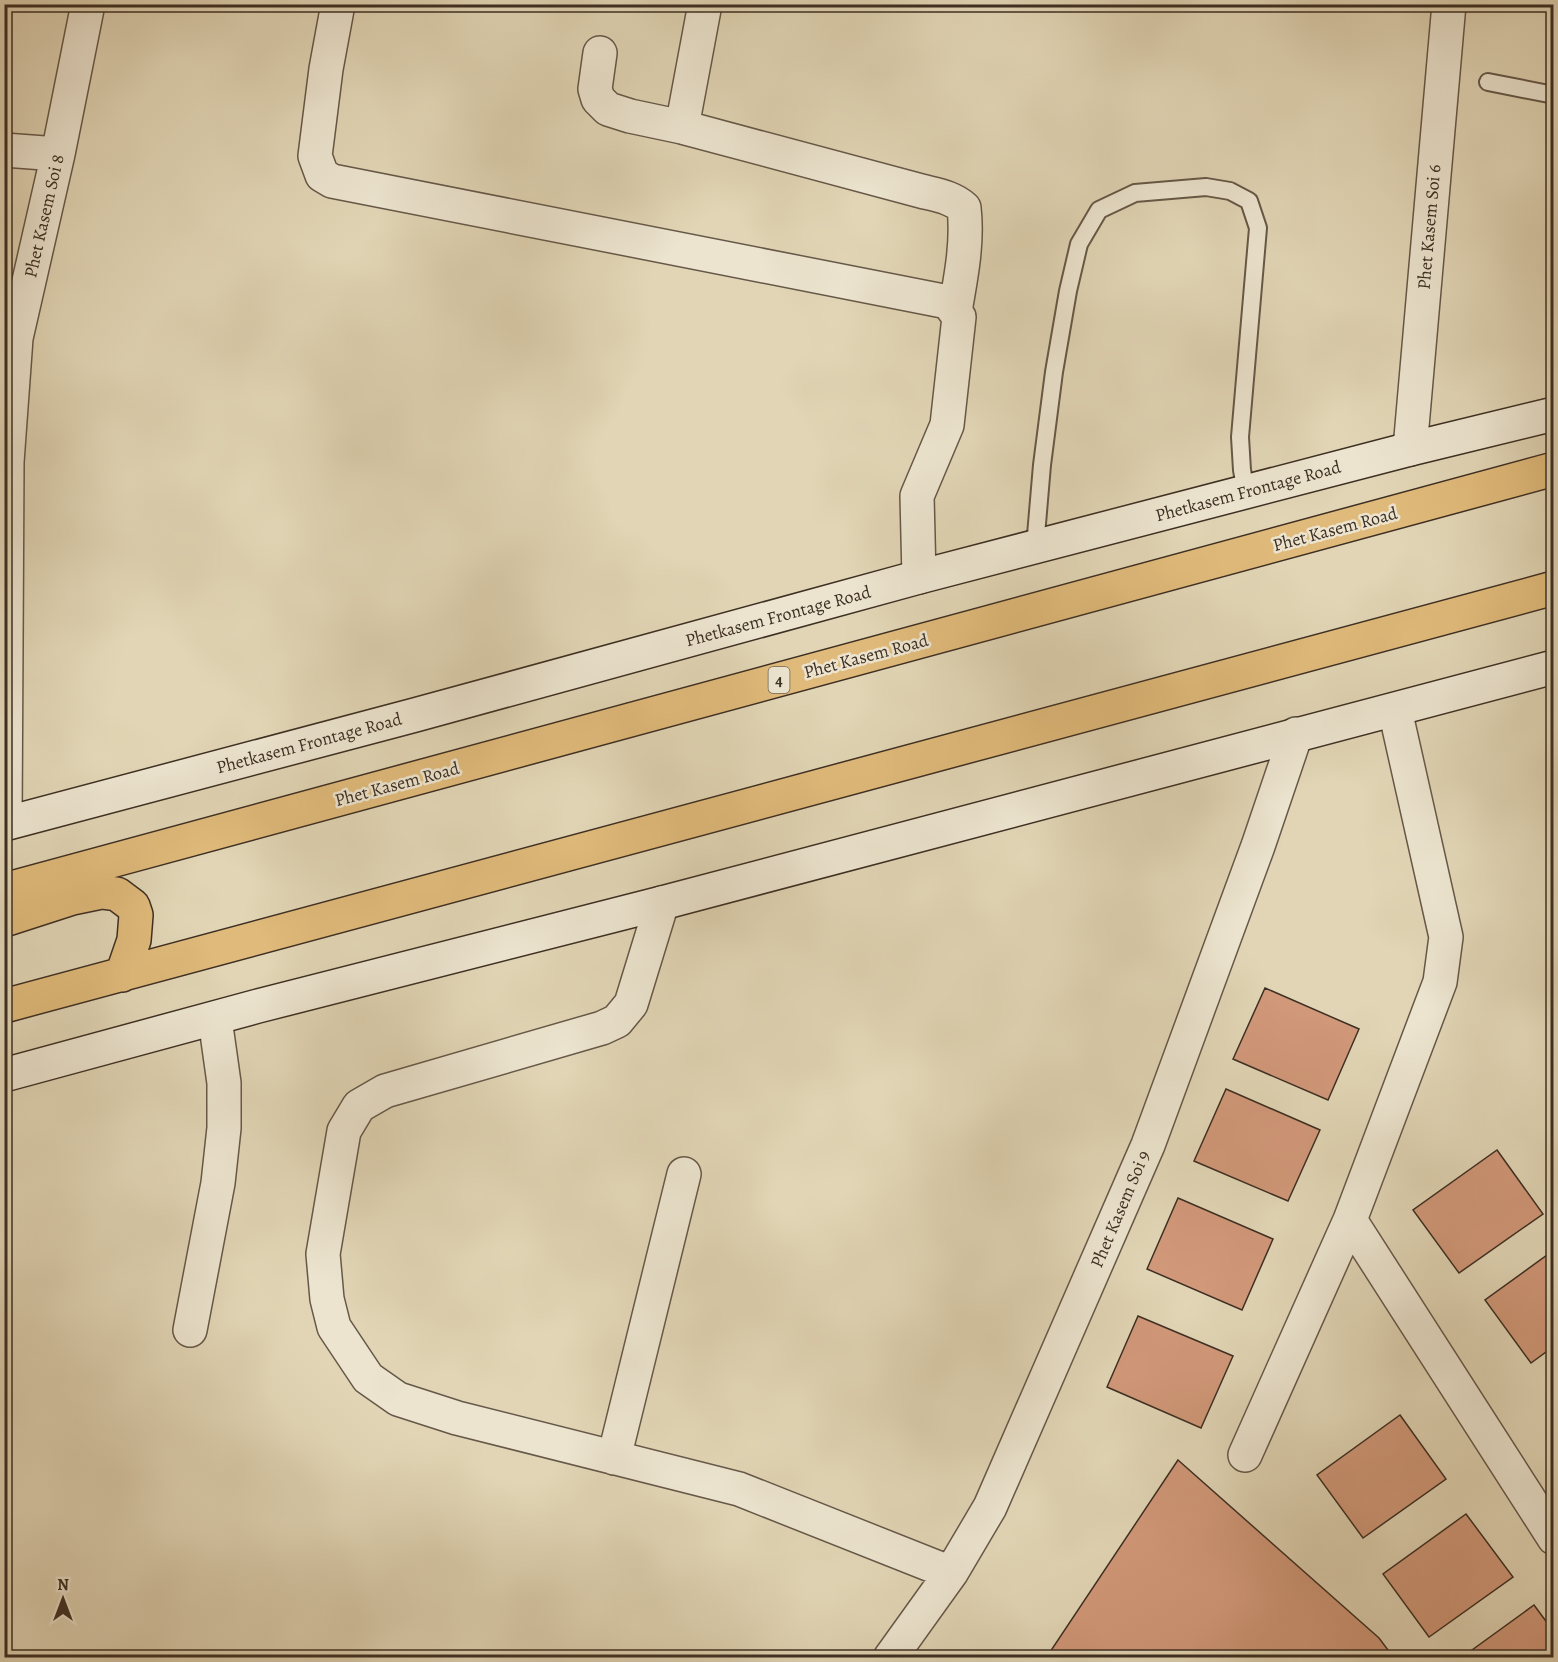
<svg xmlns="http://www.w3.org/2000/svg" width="1558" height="1662" viewBox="0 0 1558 1662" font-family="Alegreya,serif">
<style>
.building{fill:#d19879;stroke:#3d2f23;stroke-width:1.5}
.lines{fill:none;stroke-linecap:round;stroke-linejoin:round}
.service-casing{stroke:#665848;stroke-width:20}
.minor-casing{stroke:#665848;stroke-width:36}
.secondary-casing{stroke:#3d2f23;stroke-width:36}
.trunk-casing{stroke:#3d2f23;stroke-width:36}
.service{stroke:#ece4cf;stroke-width:16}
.minor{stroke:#ece4cf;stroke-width:33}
.secondary{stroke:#ece4cf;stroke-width:33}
.trunk{stroke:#e0ba7a;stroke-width:33}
.labels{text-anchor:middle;stroke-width:5;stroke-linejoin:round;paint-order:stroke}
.shield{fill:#ece4cf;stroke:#726557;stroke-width:1.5}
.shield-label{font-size:16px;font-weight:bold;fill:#3d2f23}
.street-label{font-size:18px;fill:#3d2f23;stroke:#ece4cf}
</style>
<rect width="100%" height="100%" fill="#e1d5b5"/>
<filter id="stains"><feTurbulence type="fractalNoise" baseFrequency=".00333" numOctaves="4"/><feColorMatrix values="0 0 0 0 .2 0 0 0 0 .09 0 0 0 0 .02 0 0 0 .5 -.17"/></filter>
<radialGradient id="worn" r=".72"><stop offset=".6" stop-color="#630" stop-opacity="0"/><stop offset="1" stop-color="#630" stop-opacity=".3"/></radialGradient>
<path class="building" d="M1265 988 1359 1029 1328 1100 1233 1059Z
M1226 1089 1320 1130 1288 1201 1194 1161Z
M1497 1150 1543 1214 1459 1273 1413 1210Z
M1178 1198 1273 1239 1242 1310 1147 1269Z
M1554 1250V1346L1531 1363 1485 1300Z
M1138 1316 1233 1356 1201 1428 1107 1387Z
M1400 1415 1446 1479 1363 1538 1317 1475Z
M1178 1460 1379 1638 1394 1658H1046Z
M1466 1514 1513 1577 1429 1637 1383 1574Z
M1534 1605 1554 1632V1658H1461Z"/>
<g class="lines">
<g class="service-casing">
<path id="service" d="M1488 82 1554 95
M1035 547 1042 465 1054 372 1068 291 1079 244 1099 210 1135 193 1206 187 1230 191 1249 201 1258 228 1240 437 1242 470 1246 492"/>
</g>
<g class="minor-casing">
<path id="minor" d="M338 4 326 69 315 156 322 175 332 181 948 302 959 317 947 425 917 496 919 577
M705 4 682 127 921 191C936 195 952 197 964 208 968 242 961 277 955 311
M600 53 595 89 598 99 608 109 630 116 682 127
M4 150 58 154
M1410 449 1449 4
M5 824 7 462 16 338 58 154 88 4
M662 903 631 1004 617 1021 602 1028 385 1091 359 1106 344 1131 323 1254 327 1299 334 1327 368 1378 398 1399 457 1418 739 1489 951 1573
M1350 1220 1554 1538
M190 1330 218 1183 224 1128V1083L215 1019
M1245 1455 1350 1220 1440 982 1446 937 1395 710
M614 1458 684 1174
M890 1658 951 1573 990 1507 1148 1145 1258 846 1296 734"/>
</g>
<g class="secondary-casing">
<path id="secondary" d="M4 824 415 715 919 577 1410 449 1554 414
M4 1075 258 1006 662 903 1554 667"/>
</g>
<g class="trunk-casing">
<path id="trunk" d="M4 890 1554 469
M4 920 72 898 101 892 117 894 133 906 136 915 134 940 122 975
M4 1006 1554 588"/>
</g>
<use href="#service" class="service"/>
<use href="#minor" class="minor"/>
<use href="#secondary" class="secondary"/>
<use href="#trunk" class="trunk"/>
</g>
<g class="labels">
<rect class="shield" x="768.5" y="667" width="21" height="26" rx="4.5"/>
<g class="shield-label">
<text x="779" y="686">4</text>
</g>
<g class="street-label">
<text transform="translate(44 216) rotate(-77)" y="6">Phet Kasem Soi 8</text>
<text transform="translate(1429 227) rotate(-85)" y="6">Phet Kasem Soi 6</text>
<text transform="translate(1248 491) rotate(-15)" y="6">Phetkasem Frontage Road</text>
<text transform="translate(1335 529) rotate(-15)" y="6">Phet Kasem Road</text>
<text transform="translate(778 616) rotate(-15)" y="6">Phetkasem Frontage Road</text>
<text transform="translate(866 656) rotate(-15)" y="6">Phet Kasem Road</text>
<text transform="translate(309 743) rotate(-15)" y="6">Phetkasem Frontage Road</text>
<text transform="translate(397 784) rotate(-15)" y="6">Phet Kasem Road</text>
<text transform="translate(1120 1209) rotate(-67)" y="6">Phet Kasem Soi 9</text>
</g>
</g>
<rect width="1558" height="1662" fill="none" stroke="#e1d5b5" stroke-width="24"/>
<rect x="6" y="6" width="1546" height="1650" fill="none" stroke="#3d2f23" stroke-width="3"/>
<rect x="12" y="12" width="1534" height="1638" fill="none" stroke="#3d2f23" stroke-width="1.5"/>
<g transform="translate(63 1599)" stroke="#ece4cf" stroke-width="4.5" paint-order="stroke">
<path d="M0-4.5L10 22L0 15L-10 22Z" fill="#3d2f23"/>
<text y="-9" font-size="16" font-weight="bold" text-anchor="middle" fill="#3d2f23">N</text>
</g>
<rect width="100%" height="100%" filter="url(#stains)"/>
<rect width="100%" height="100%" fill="url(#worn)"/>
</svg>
